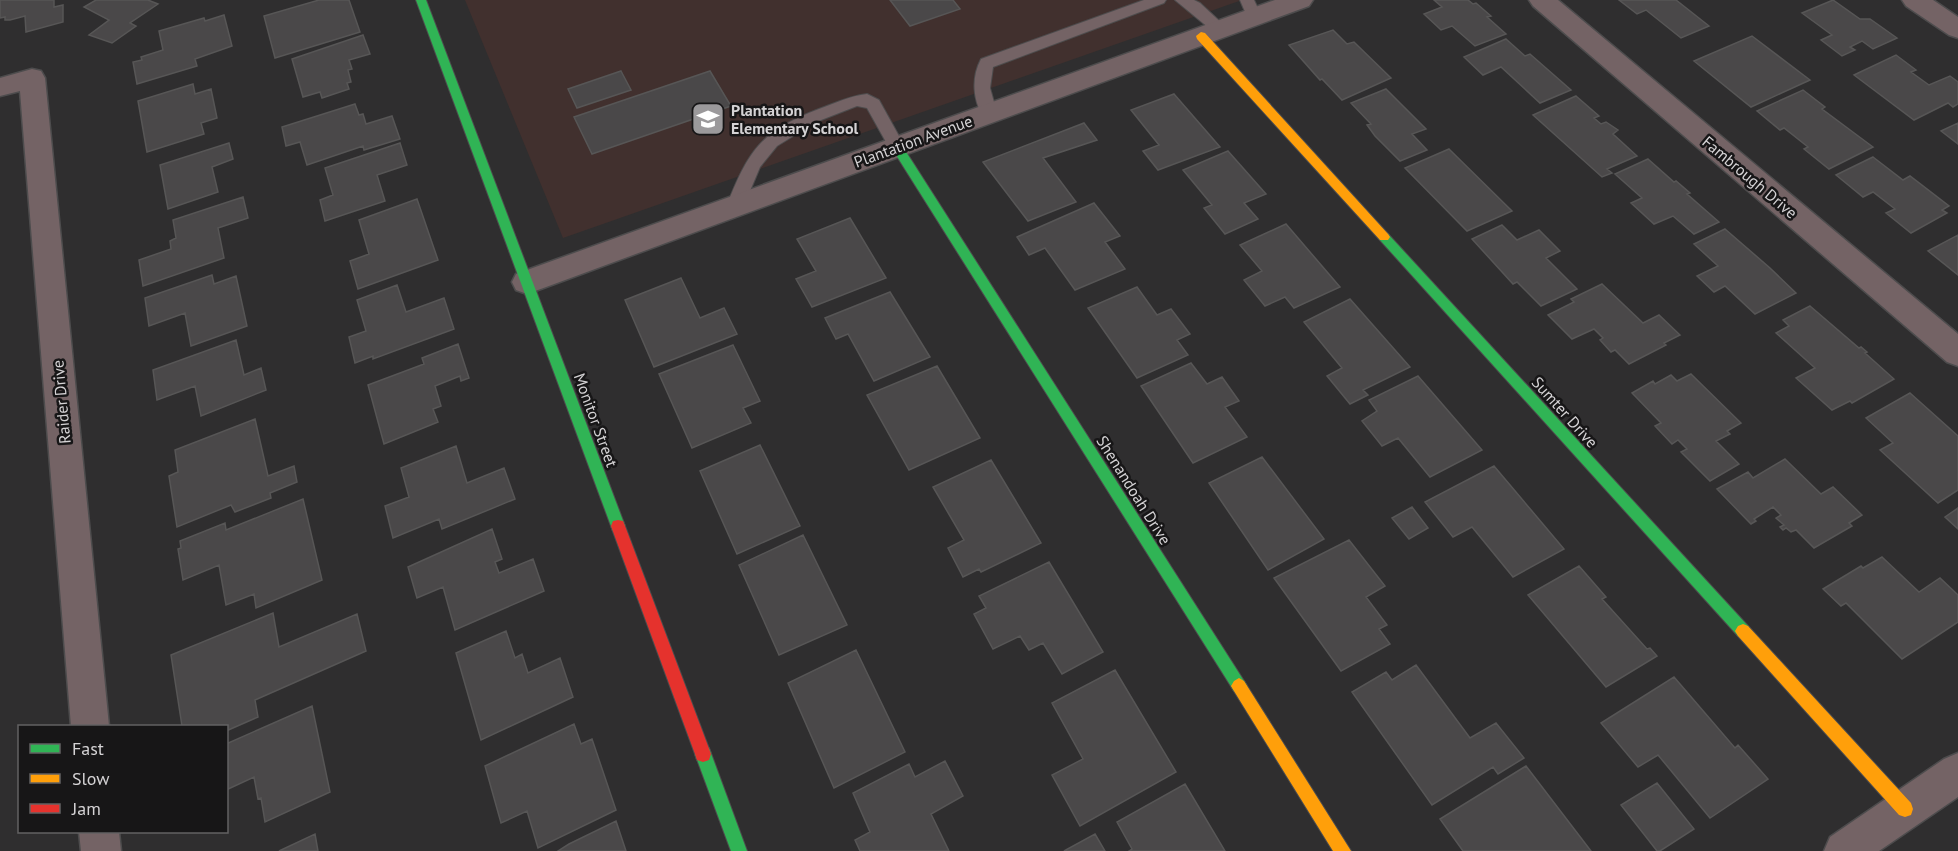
<svg xmlns="http://www.w3.org/2000/svg" width="1958" height="851" viewBox="0 0 1958 851" font-family="'PT Sans',sans-serif">
<style>
.education{fill:#41302e}
.building{fill:#4a4849;stroke:#575656;stroke-width:1.5}
.lines{fill:none;stroke-linecap:round;stroke-linejoin:round}
.lane-casing{stroke:#4d4c4d;stroke-width:2}
.street-casing{stroke:#4d4c4d;stroke-width:3}
.fast-casing{stroke:#4d4c4d;stroke-width:2}
.slow-casing{stroke:#4d4c4d;stroke-width:2}
.jam-casing{stroke:#4d4c4d;stroke-width:2}
.lane{fill:#746365;fill-rule:evenodd}
.street{fill:#746365;fill-rule:evenodd}
.fast{fill:#30b455;fill-rule:evenodd}
.slow{fill:#ff9f0a;fill-rule:evenodd}
.jam{fill:#e5322d;fill-rule:evenodd}
.labels{text-anchor:middle;stroke-width:5;stroke-linejoin:round;paint-order:stroke}
.poi-label{font-size:16px;font-weight:bold;fill:#d5d3d5;stroke:#171617;text-anchor:start}
.street-label{font-size:16px;fill:#d5d3d5;stroke:#171617}
</style>
<rect width="100%" height="100%" fill="#2f2e2f"/>
<path class="education" d="M465 0H1242L563 238Z"/>
<path class="building" d="M0 0H54V7L63 5V22L26 32 25 16 10 20H5V17L0 18Z
M96 0H148L158 4 130 23 136 26 112 43 89 35 109 20 84 7Z
M319 0H349L360 32 275 58 264 16Z
M890 0H953L960 9 910 26Z
M1434 0H1468L1473 4 1476 3 1491 16 1487 17 1506 34 1475 46 1452 26 1441 30 1424 14 1442 7Z
M1619 0H1676L1709 26 1681 38 1646 10 1637 14Z
M1833 0 1860 19H1870L1897 38 1873 49 1862 41 1850 47 1855 50 1842 56 1821 40 1832 35 1802 13Z
M224 15 232 46 195 59 197 66 137 84 133 62 142 60 141 57 163 50 159 31 204 18 205 21Z
M1333 30 1347 44 1354 42 1391 78 1342 100 1322 79 1320 80 1289 45Z
M363 35 370 54 349 60 352 69 348 70 351 82 347 83 349 89 322 98 320 92 303 97 292 59Z
M1752 36 1810 80 1751 107 1694 61Z
M1506 39 1525 56 1530 54 1571 90 1540 103 1501 67 1483 75 1464 57Z
M1896 55 1916 70 1911 72 1929 85 1950 76 1958 82V104L1953 107 1948 103 1914 120 1854 75Z
M621 71 631 90 577 108 568 89Z
M710 71 731 106 592 154 574 117Z
M193 84 195 94 211 89 217 118 201 123 204 134 147 152 138 101Z
M1386 89 1426 129 1412 134 1427 150 1400 161 1375 136 1367 125 1371 124 1351 103Z
M1803 90 1825 107 1822 109 1873 147 1829 169 1804 149 1808 147 1784 128 1780 130 1757 111Z
M1174 94 1220 147 1158 170 1143 151 1159 145 1131 110Z
M1576 96 1599 116 1594 118 1601 124 1606 122 1618 130 1613 134 1637 156 1607 169 1612 173 1602 177 1533 115Z
M355 104 359 115 363 114 366 124 392 116 400 139 364 150 363 146 307 165 300 142 286 146 282 127Z
M1084 123 1097 140 1043 158 1076 202 1028 221 983 162Z
M1958 123V144L1941 131Z
M229 143 233 159 212 167 218 192 168 209 160 165Z
M400 143 407 165 377 175 385 201 325 221 320 200 333 195 325 168Z
M1449 149 1512 211 1467 231 1405 168Z
M1228 151 1266 194 1244 203 1258 219 1225 234 1204 208 1212 205 1183 170Z
M1873 157 1903 180 1910 176 1949 206 1942 210 1947 213 1911 233 1886 213 1895 209 1873 192 1863 197 1836 175Z
M1648 159 1674 182 1676 181 1690 193 1687 194 1719 222 1694 234 1673 216 1654 224 1631 203 1642 198 1615 174Z
M243 197 248 218 218 228 224 258 143 286 139 260 171 249 170 241 176 238 173 220Z
M417 199 438 260 358 289 350 261 369 254 359 220Z
M1094 203 1120 236 1105 242 1125 269 1075 290 1045 248 1029 255 1017 237Z
M850 218 886 278 812 307 796 279 816 271 797 239Z
M1286 224 1340 287 1294 308 1285 297 1265 306 1244 280 1262 271 1240 245Z
M1502 225 1517 240 1539 230 1560 251 1546 258 1577 289 1541 306 1517 282 1513 284 1472 239Z
M1725 229 1770 268 1796 293 1755 314 1725 286 1714 292 1697 276 1718 266 1694 244Z
M1958 235V275L1928 251Z
M212 275 214 284 236 276 247 326 191 346 185 313 149 326 145 298Z
M681 278 700 318 724 308 737 334 654 367 625 300Z
M1602 284 1643 323 1659 315 1680 335 1664 343 1666 345 1629 364 1615 350 1611 352 1600 340 1603 338 1594 329 1572 339 1548 315 1574 302 1571 299Z
M397 285 406 312 444 298 454 329 373 359V356L355 363 349 337 366 331 357 300Z
M1137 287 1157 315 1171 309 1190 334 1177 340 1188 355 1137 378 1088 308Z
M890 292 930 357 874 381 848 334 836 339 825 318Z
M1350 299 1410 367 1363 390 1368 395 1350 404 1327 376 1342 368 1304 322Z
M1810 306 1859 348 1861 347 1867 352 1865 353 1894 379 1852 403 1850 401 1832 410 1796 378 1815 368 1776 333 1789 326 1783 320Z
M236 340 244 375 261 368 266 390 201 416 195 386 157 400 153 370Z
M458 344 469 378 461 381 460 376 435 386 441 406 433 409 438 422 384 444 368 385 424 364 422 358Z
M733 345 760 401 743 408 751 423 692 448 659 374Z
M1191 363 1207 384 1222 377 1239 401 1225 407 1247 437 1193 463 1141 386Z
M937 366 980 438 909 470 867 395Z
M1691 374 1741 423 1727 431 1730 434 1716 441 1739 464 1710 481 1681 452 1687 449 1678 440 1672 444 1655 426 1661 423 1632 393 1653 381 1655 384 1671 375 1677 381Z
M1418 376 1482 450 1430 477 1398 438 1382 446 1362 421 1377 411 1369 400Z
M1910 393 1958 436V490L1938 503 1880 450 1893 443 1866 418Z
M255 419 268 476 294 466 297 482 270 493 271 498 235 512 231 505 177 527 169 476 178 472 175 450Z
M760 445 800 526 737 554 700 471Z
M456 446 467 483 504 468 515 499 442 529 439 519 393 538 385 506 409 497 401 468Z
M1262 457 1324 539 1268 570 1209 483Z
M1785 459 1821 494 1833 487 1862 515 1849 523 1852 526 1814 548 1796 530 1791 532 1786 528 1783 530 1780 527 1784 525 1776 518 1781 515 1773 507 1754 519 1756 521 1751 524 1717 489 1748 472 1753 478Z
M991 460 1041 543 981 572 979 569 963 577 948 548 964 540 933 487Z
M1494 466 1564 549 1513 577 1472 527 1453 537 1425 502Z
M303 499 322 580 256 608 254 594 226 605 219 565 183 580 178 549 181 548 180 541 225 523 226 530Z
M1412 507 1428 528 1409 539 1392 518Z
M1958 508V529L1945 517Z
M492 529 502 559 495 562 499 573 533 559 544 591 455 630 443 587 417 598 408 567Z
M803 535 847 625 779 655 739 565Z
M1349 540 1385 586 1366 597 1387 625 1379 629 1390 644 1341 671 1274 578Z
M1882 557 1919 592 1940 578 1958 595V622L1902 659 1846 603 1841 606 1823 589 1861 566 1863 568Z
M1049 562 1103 652 1062 674 1043 643 1029 650 1020 636 993 649 974 614 986 608 979 596Z
M1579 566 1606 597 1602 599 1647 649 1650 648 1657 656 1606 687 1528 595Z
M273 613 279 647 357 614 366 651 255 700 258 717 226 731V726H182L171 655Z
M506 631 515 658 522 654 528 673 560 658 573 697 481 740 456 653Z
M856 650 905 752 834 788 788 683Z
M1416 665 1470 738 1496 723 1524 758 1498 774 1493 767 1432 805 1352 692 1386 672 1392 680Z
M1115 670 1176 772 1080 826 1052 775 1083 759 1052 703Z
M1674 677 1735 748 1738 745 1768 779 1710 818 1658 755 1638 767 1601 723Z
M312 706 330 792 265 822 261 798 258 799 254 777 226 790V744Z
M574 724 581 744 592 739 616 810 538 848 527 811 501 823 485 766Z
M945 761 963 796 931 814 949 851H860L855 840 870 832 853 793 909 764 915 777Z
M1526 766 1591 851H1463L1440 819Z
M1657 783 1694 829 1660 851H1657L1621 805Z
M1185 784 1225 851H1129L1132 849 1117 822Z
M616 821 626 851H558L569 844Z
M315 834 318 851H279Z
M1095 834 1105 851H1064Z"/>
<g class="lines">
<g class="lane-casing">
<path id="lane" d="M1144 0H1166L1164 3 993 67 990 88 997 113 995 117H983C973 99 971 78 981 59Z
M1175 0H1194L1200 3 1228 29 1225 33H1215Z
M1240 0H1254L1262 17 1259 21H1249Z
M867 94 879 100 905 147 903 151H891L867 108 857 106 816 122 777 146 760 167 742 210 736 211 730 210 727 205C749 149 762 131 819 109 835 103 850 96 867 94Z"/>
</g>
<g class="street-casing">
<path id="street" d="M1275 0H1313L1309 6 538 290 527 294 516 290 512 282 516 274Z
M1529 0H1558L1958 334V366L1947 362 1533 6Z
M1902 0H1933L1958 17V38L1949 35 1906 6Z
M32 69 41 71 45 78 109 726H71L20 91 0 96V78Z
M1958 753V797L1879 851H1824L1830 837 1944 759Z
M79 832H119L121 851H81Z"/>
</g>
<g class="fast-casing">
<path id="fast" d="M416 0H426L625 526 623 531 618 532 613 531 611 526Z
M897 143 901 144 1244 681 1247 686 1244 691 1239 694 1234 691 893 150V144Z
M1384 232 1388 234 1748 626 1751 631 1748 636 1743 638 1738 636 1380 240 1378 237Z
M703 746 709 748 747 851H731L695 754 697 748Z"/>
</g>
<g class="slow-casing">
<path id="slow" d="M1201 32 1205 33 1388 234 1390 237 1388 240H1380L1197 39 1196 36Z
M1743 624 1748 626 1911 803 1913 809 1911 815 1905 817 1899 815 1738 636 1735 631 1738 626Z
M1239 678 1244 681 1351 851H1333L1234 691 1231 686 1234 681Z"/>
</g>
<g class="jam-casing">
<path id="jam" d="M618 520 623 521 625 526 711 754 709 760 703 762 697 760 695 754 611 526 613 521Z"/>
</g>
<use href="#lane" class="lane"/>
<use href="#street" class="street"/>
<use href="#fast" class="fast"/>
<use href="#slow" class="slow"/>
<use href="#jam" class="jam"/>
</g>
<defs>
<g id="school-square" transform="scale(1.725)"><rect x="-9" y="-9" width="18" height="18" rx="4" fill="#9b999b" stroke="#171617"/><path d="M0-5L7-2L0 1L-7-2ZM-4 1L0 2.5L4 1V4Q0 6-4 4Z" fill="#fff"/></g>
</defs>
<g fill-rule="evenodd">
<use href="#school-square" x="708" y="119"/>
</g>
<g class="labels">
<g class="poi-label">
<text x="731" y="116">Plantation<tspan x="731" dy="18">Elementary School</tspan></text>
</g>
<g class="street-label">
<text transform="translate(913 141) rotate(-20)" y="6">Plantation Avenue</text>
<text transform="translate(1750 177) rotate(40)" y="6">Fambrough Drive</text>
<text transform="translate(61 402) rotate(-95)" y="6">Raider Drive</text>
<text transform="translate(1565 412) rotate(48)" y="6">Sumter Drive</text>
<text transform="translate(596 420) rotate(70)" y="6">Monitor Street</text>
<text transform="translate(1134 490) rotate(58)" y="6">Shenandoah Drive</text>
</g>
</g>
<rect x="18" y="725" width="210" height="108" fill="#171617" stroke="#636263" stroke-width="1.5"/>
<rect x="30" y="744" width="30" height="9" fill="#30b455" stroke="#636263" stroke-width="1.5"/>
<text x="72" y="755" font-size="18" fill="#d5d3d5">Fast</text>
<rect x="30" y="774" width="30" height="9" fill="#ff9f0a" stroke="#636263" stroke-width="1.5"/>
<text x="72" y="785" font-size="18" fill="#d5d3d5">Slow</text>
<rect x="30" y="804" width="30" height="9" fill="#e5322d" stroke="#636263" stroke-width="1.5"/>
<text x="72" y="815" font-size="18" fill="#d5d3d5">Jam</text>
</svg>
